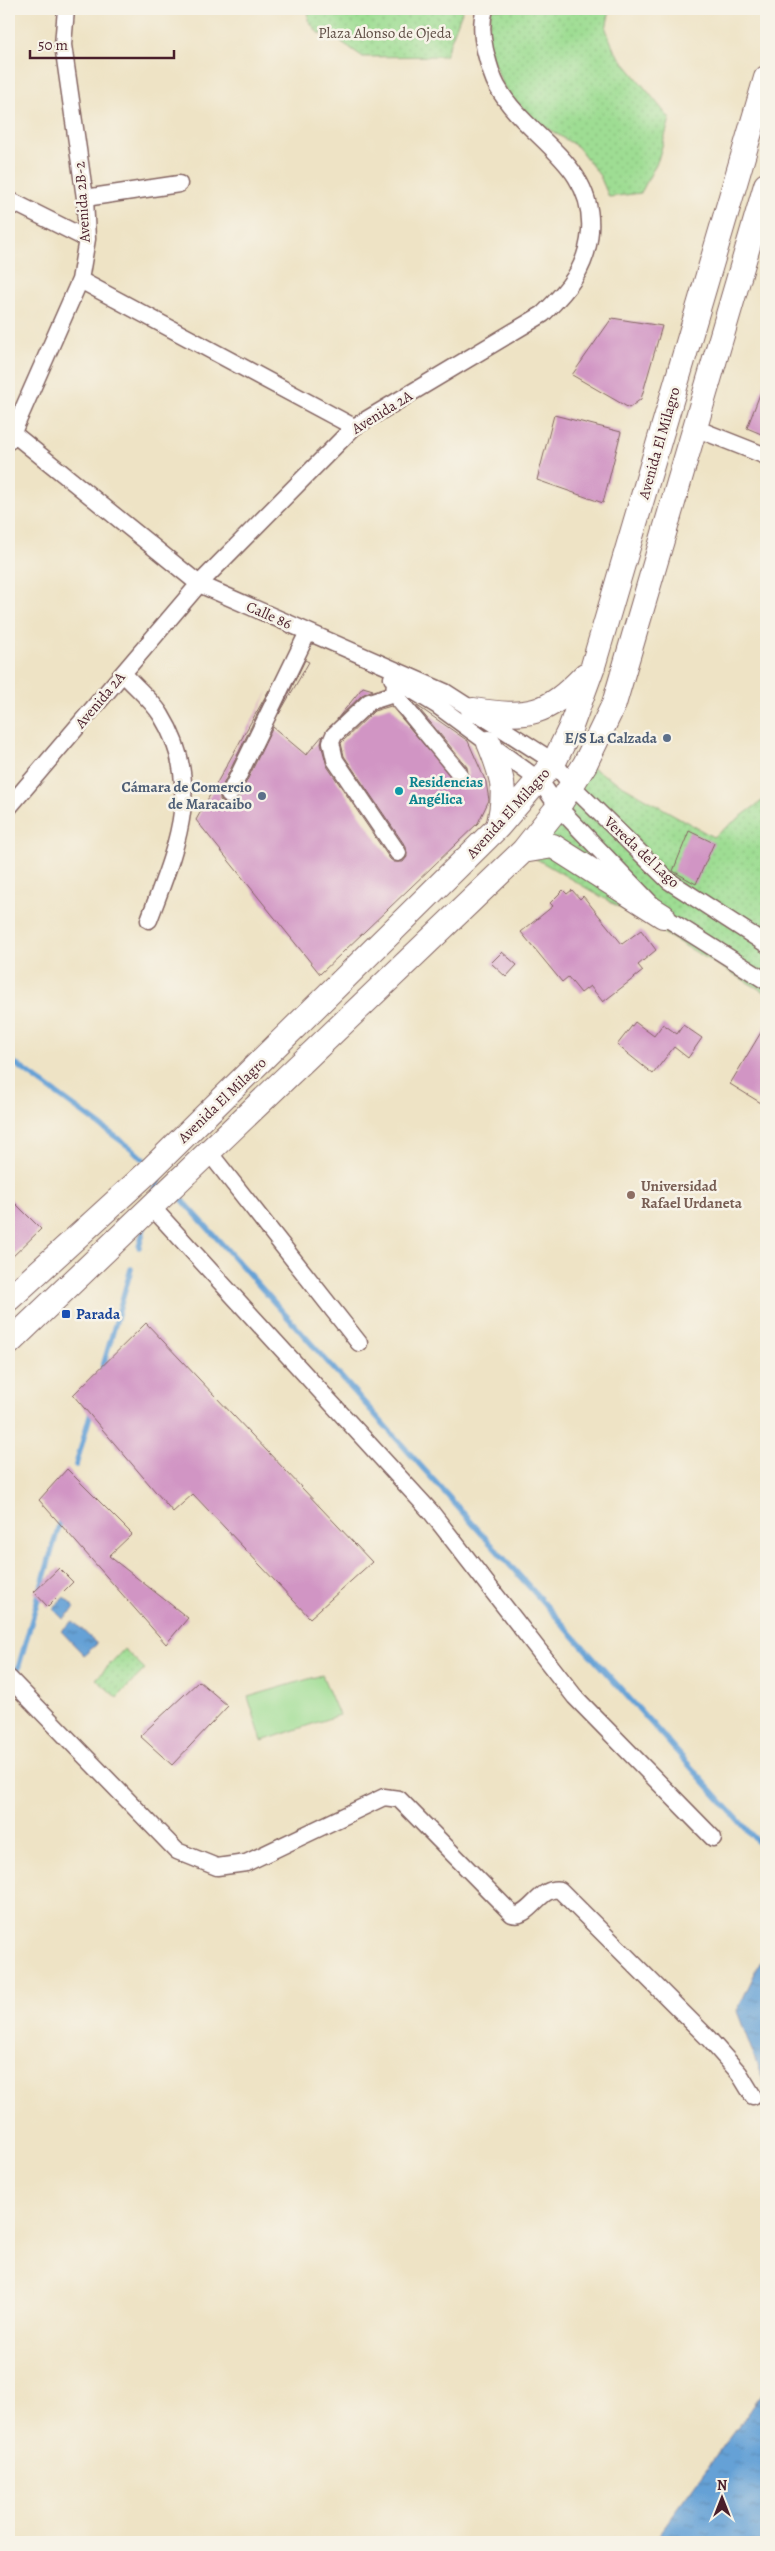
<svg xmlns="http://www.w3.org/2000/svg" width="775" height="2551" viewBox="0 0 775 2551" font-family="Alegreya,serif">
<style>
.grass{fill:url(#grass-dots);stroke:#747e5f}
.garden{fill:#9edd93;stroke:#747e5f}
.water{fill:url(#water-ripples);stroke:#586080}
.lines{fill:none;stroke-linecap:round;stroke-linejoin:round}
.stream{stroke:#65a1d6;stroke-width:5.5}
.building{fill:#d195c4}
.minor-casing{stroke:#836461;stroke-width:19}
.secondary-casing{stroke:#836461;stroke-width:26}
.minor{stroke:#fff;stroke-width:16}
.secondary{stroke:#fff;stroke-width:24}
.service-dot{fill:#5c6f8a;stroke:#f7f3e8;stroke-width:2}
.culture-dot{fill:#0f9aa8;stroke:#f7f3e8;stroke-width:2}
.education-dot{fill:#8d6e63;stroke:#f7f3e8;stroke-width:2}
.transit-dot{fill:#1a4fb4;stroke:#f7f3e8;stroke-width:2}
.labels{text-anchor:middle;stroke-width:5;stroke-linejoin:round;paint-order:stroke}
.park-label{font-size:15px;fill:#5f4e45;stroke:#f7f3e8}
.street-label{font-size:15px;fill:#4a1f2b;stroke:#f7f3e8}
.service-label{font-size:15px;font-weight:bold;fill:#4e5e75;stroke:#f7f3e8;text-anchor:end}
.culture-label{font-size:15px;font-weight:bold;fill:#0d838f;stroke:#f7f3e8;text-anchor:start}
.education-label{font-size:15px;font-weight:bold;fill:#785e54;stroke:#f7f3e8;text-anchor:start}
.transit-label{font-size:15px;font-weight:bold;fill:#164399;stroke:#f7f3e8;text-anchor:start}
</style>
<defs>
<pattern id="grass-dots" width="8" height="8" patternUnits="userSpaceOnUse" patternTransform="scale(1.25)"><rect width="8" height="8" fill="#9edd93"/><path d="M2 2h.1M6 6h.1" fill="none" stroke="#8abd7f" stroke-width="1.8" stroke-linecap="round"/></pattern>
<pattern id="water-ripples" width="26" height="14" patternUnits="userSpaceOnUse" patternTransform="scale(1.25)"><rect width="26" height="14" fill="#65a1d6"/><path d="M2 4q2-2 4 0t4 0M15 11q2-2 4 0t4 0" fill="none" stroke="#5583ae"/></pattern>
</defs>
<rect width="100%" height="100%" fill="#f7f3e8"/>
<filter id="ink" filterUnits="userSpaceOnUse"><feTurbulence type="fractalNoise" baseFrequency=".02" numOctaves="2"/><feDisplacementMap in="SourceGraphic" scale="10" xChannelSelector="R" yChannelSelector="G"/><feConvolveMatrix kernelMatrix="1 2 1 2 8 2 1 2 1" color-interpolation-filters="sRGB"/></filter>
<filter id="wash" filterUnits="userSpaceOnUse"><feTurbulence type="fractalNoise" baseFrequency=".0096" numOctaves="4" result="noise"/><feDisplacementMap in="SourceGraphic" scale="20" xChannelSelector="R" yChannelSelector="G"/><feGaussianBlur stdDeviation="1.12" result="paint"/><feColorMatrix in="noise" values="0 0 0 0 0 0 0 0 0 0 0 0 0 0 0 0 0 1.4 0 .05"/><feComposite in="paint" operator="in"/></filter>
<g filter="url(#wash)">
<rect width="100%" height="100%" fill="#eee3c5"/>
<path class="grass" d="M309 9H463L445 56 363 57 336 38 318 33 308 20Z
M491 9H610L606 29 614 50 670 119 658 160 641 193 609 197 600 176 578 147 537 122 505 90 487 47Z
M585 764 713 837 766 798V993L523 851Z
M124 1649 145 1669 117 1698 96 1679Z"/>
<path class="garden" d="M322 1675 339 1715 262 1741 248 1697Z"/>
<path class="water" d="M64 1597 75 1608 63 1619 53 1609Z
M73 1621 97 1644 84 1655 61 1631Z
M766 1950V2088L737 2011Z
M766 2388V2542H653Z"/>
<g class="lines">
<path class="stream" d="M9 1059 131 1148 144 1160
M155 1191 160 1176
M179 1196 766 1851
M139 1247 145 1224
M102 1370 131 1269
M76 1465 92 1408
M17 1672 61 1518
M9 1703 11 1696"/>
</g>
<g id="blocks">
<path class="building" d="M612 318 662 326 641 399 629 408 572 375Z
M765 381H766V436L747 428Z
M554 415 621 432 603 503 537 480Z
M305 660 309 662 279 714Z
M363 687 373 690 362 695 337 719Z
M269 690 220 791V800L225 804H234L238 799 273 727 306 755 323 735 321 744 327 766 390 859 394 862H403L407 857 406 847 344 756 341 743 374 711 391 706 456 782 461 783 468 777 467 767 416 705 468 741 486 782 489 800 478 823 320 974 196 820Z
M689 831 714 843 696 884 673 871Z
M563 890 567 894 572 890 580 899 583 896 622 944 641 930 656 950 638 965 643 971 603 1002 590 986 581 993 568 977 562 982 521 932 553 906 550 903Z
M502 952 517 965 506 977 491 963Z
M635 1022 654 1036 663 1024 677 1034 683 1025 702 1038 688 1058 674 1047 653 1074 617 1045Z
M766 1024V1106L730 1084Z
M9 1197 41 1229 9 1260Z
M146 1323 372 1562 310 1618 193 1494 173 1512 73 1395Z
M67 1469 132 1534 109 1556 188 1618 166 1644 39 1500Z
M59 1568 73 1582 48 1607 34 1592Z
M199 1681 228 1706 172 1765 140 1736Z"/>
</g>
</g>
<g filter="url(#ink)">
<use href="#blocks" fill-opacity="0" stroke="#836461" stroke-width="1"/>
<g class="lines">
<g class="minor-casing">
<path id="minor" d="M85 198 179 184
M9 200 87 239
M80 280 354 427
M695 428 766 456
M9 430 199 584 445 692 554 762 572 786 669 881 766 944
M9 441 80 280 87 239 85 198 63 45 66 9
M123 673C135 687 152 700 161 715 205 786 175 850 149 920
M392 678 438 706 540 781 558 807 663 916 766 981
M395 681 394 694 369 702 334 735 331 742 335 760 398 853
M394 694 459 773
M229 795 308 632
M9 807 199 584 354 427 543 314C568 290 587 268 590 231 595 162 525 138 497 86 491 75 488 62 485 50 482 37 481 21 485 9
M208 1151 359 1343
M151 1206 431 1512 575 1697 713 1838
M9 1678 177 1851 217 1867 246 1863 384 1797 399 1799 512 1914C529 1920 540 1885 560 1890L709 2039 739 2073 753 2096"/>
</g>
<g class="secondary-casing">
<path id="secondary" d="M473 710C528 718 546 716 585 675
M489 743C503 777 507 790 498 827
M523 851 553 846 663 916
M9 1299 148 1172 498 827 554 762 570 729 593 666 766 78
M9 1343 523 851 558 807 585 764 614 704 766 185"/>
</g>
<use href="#minor" class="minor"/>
<use href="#secondary" class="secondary"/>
</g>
</g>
<g class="service-dot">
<circle cx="667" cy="738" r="5"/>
<circle cx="262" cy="796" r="5"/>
</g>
<circle class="culture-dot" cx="399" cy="791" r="5"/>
<circle class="education-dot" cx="631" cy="1195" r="5"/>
<rect class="transit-dot" x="61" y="1309" width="10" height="10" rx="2.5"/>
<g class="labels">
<g class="park-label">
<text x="385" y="38">Plaza Alonso de Ojeda</text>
</g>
<g class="street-label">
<text transform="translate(82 202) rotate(-94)" y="5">Avenida 2B-2</text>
<text transform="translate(382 412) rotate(-32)" y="5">Avenida 2A</text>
<text transform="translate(659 443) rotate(-74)" y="5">Avenida El Milagro</text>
<text transform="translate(269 615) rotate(24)" y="5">Calle 86</text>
<text transform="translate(100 700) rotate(-50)" y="5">Avenida 2A</text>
<text transform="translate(508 813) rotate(-48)" y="5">Avenida El Milagro</text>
<text transform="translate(642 852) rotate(43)" y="5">Vereda del Lago</text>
<text transform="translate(222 1100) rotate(-44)" y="5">Avenida El Milagro</text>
</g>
<g class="service-label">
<text x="657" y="743">E/S La Calzada</text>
<text x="252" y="792">Cámara de Comercio<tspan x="252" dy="17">de Maracaibo</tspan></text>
</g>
<g class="culture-label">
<text x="409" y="787">Residencias<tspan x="409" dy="17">Angélica</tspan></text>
</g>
<g class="education-label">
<text x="641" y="1191">Universidad<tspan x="641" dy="17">Rafael Urdaneta</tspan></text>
</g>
<g class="transit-label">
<text x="76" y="1319">Parada</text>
</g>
</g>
<rect width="775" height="2551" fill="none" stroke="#f7f3e8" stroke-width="30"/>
<g transform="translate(722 2498)" stroke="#f7f3e8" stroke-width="4" paint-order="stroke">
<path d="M0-4L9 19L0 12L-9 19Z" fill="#4a1f2b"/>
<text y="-8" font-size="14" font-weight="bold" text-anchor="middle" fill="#4a1f2b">N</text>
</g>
<path d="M30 50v8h144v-8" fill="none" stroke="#4a1f2b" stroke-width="2.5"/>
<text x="38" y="50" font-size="15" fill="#4a1f2b" stroke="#f7f3e8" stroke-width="4" paint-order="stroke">50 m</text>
</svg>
